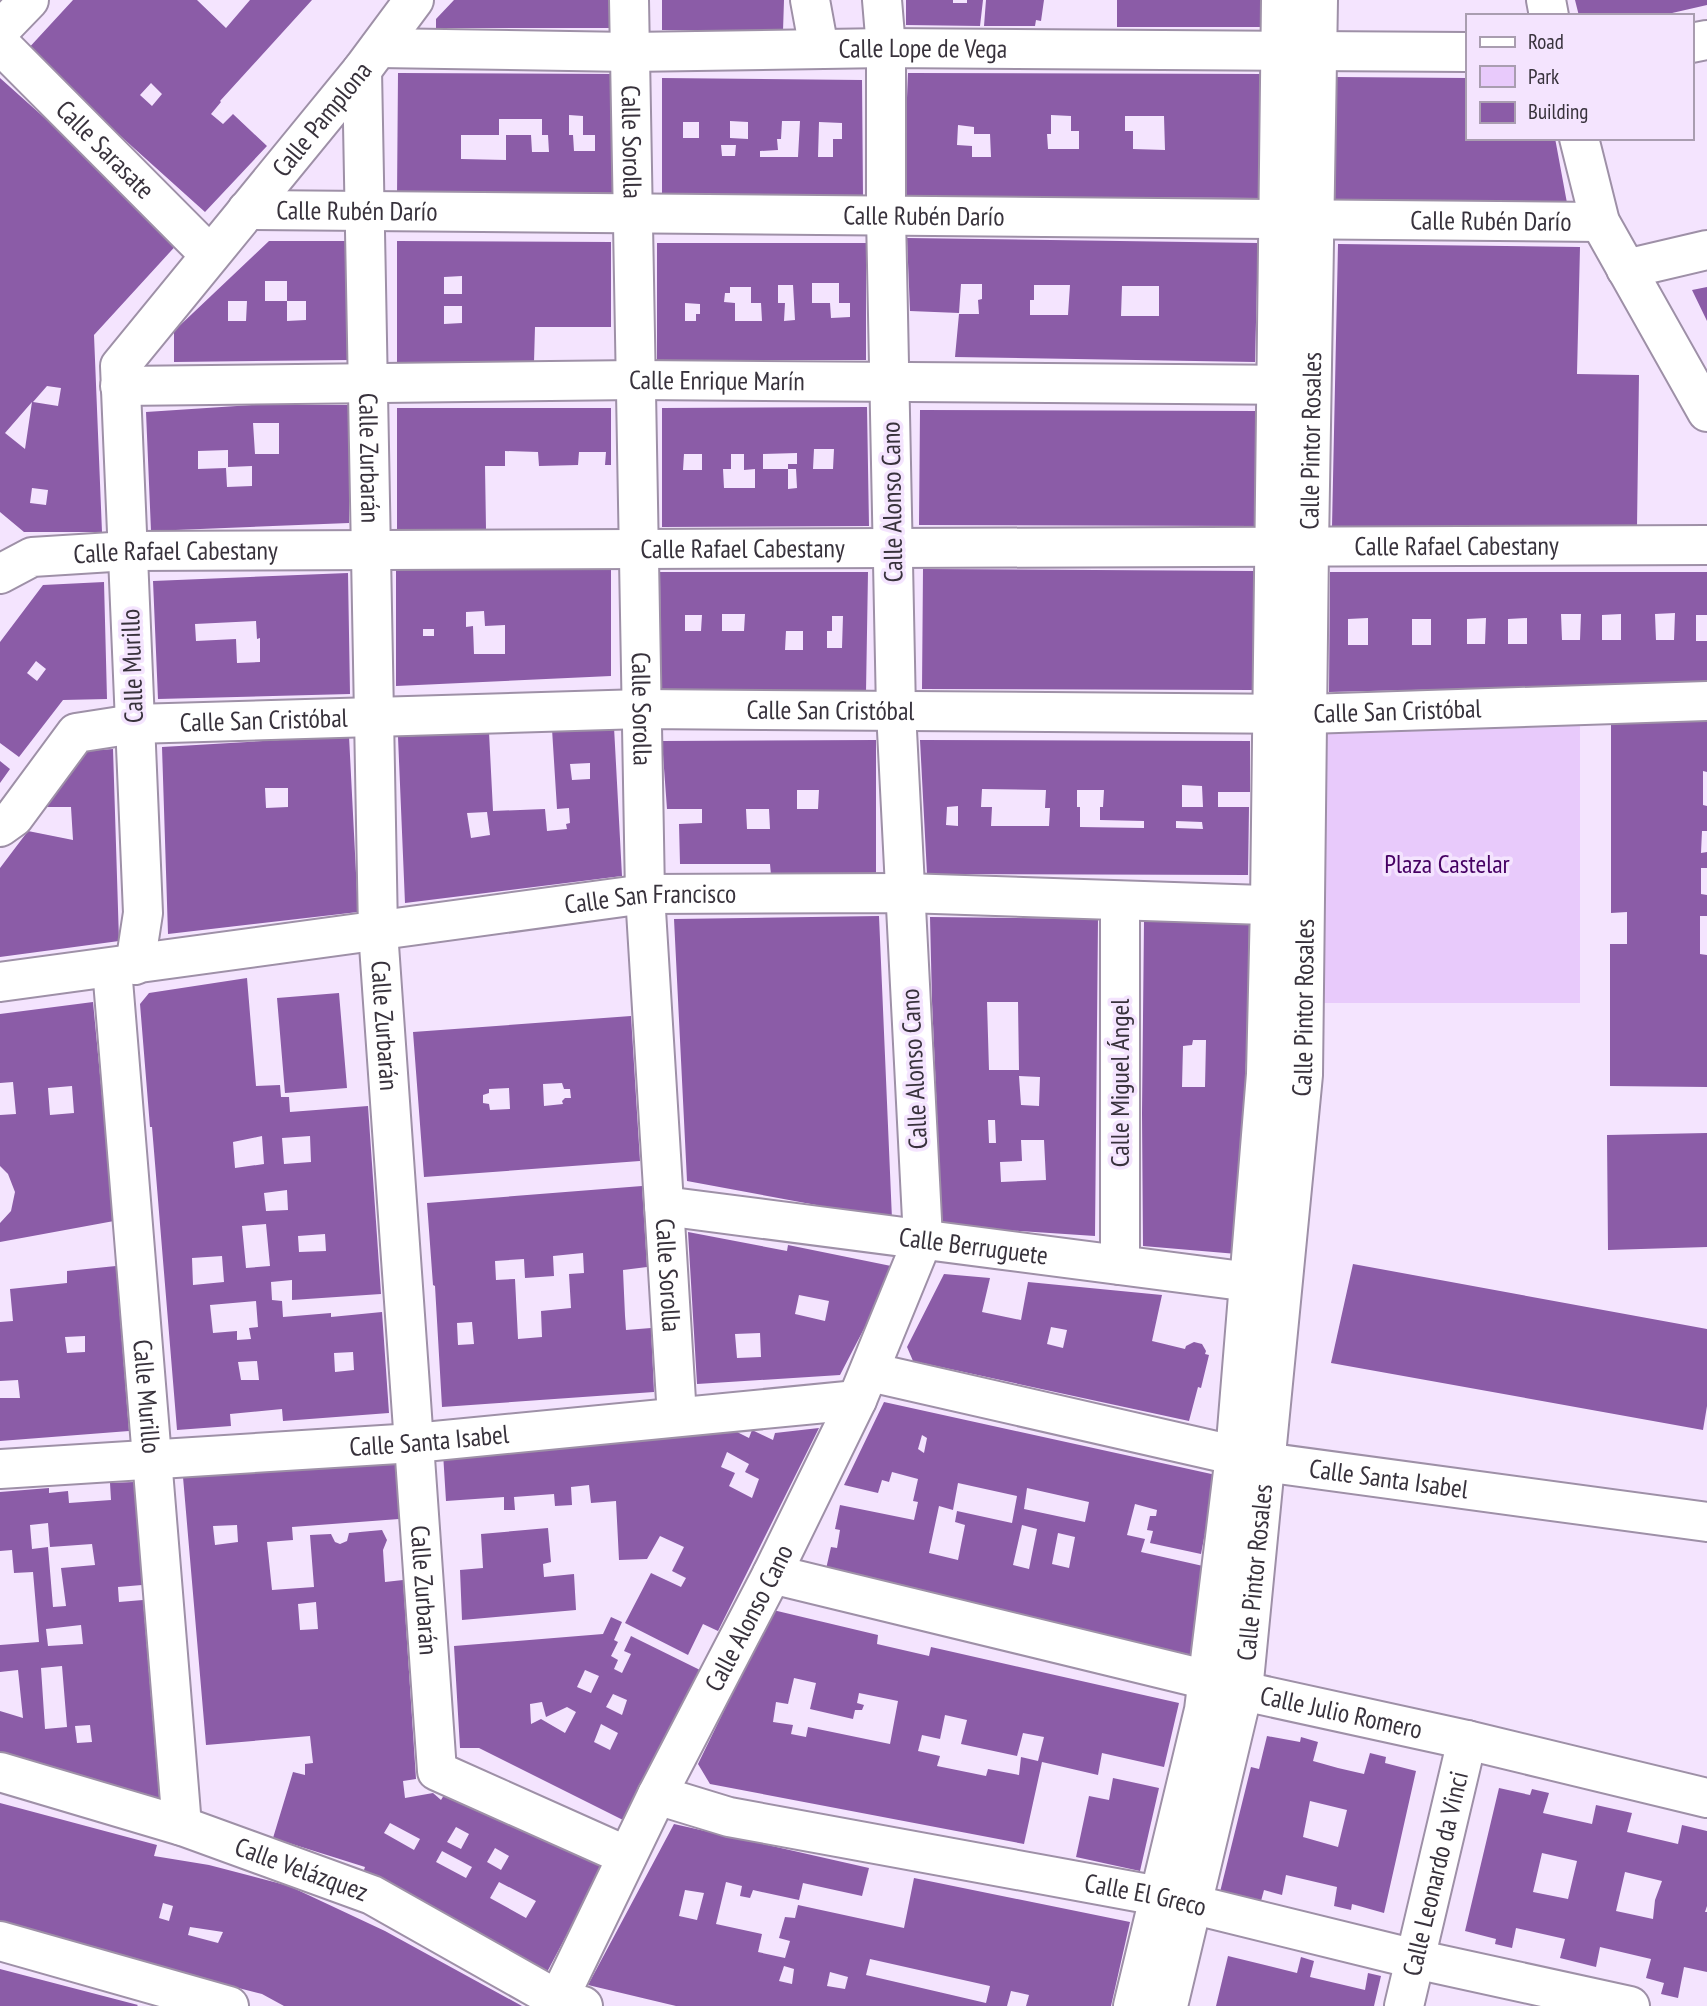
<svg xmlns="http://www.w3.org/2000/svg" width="1707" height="2006" viewBox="0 0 1707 2006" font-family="'PT Sans Narrow',sans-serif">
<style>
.green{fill:#e8cafb}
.building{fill:#8b5ca7;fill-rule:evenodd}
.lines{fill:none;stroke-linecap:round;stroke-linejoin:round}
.minor-casing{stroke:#9e90a7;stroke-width:42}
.minor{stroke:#fff;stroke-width:38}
.labels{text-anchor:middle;stroke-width:7;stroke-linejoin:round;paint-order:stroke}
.street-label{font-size:26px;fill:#38323c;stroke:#f4e4fe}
.park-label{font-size:26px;fill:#460063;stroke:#f4e4fe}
</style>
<rect width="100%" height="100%" fill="#f4e4fe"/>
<path class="green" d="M1314 724 1580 725V1003H1314Z"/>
<path class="building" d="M73 0H197L226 28 250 0H312L220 101 221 102 211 114 223 124 233 114 267 146 205 212 26 51ZM151 83 162 94 152 106 140 95Z
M454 0H615V28H436V19Z
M662 0H784L783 31 662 30Z
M906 0H953V3H967V0H983L980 26 906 25Z
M986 0H1044L1041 21 1036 20 1035 26H984Z
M1117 0H1261L1260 27H1117Z
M1575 0H1707V5L1659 16H1579Z
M398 73 617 74 615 200 397 197ZM569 115 583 116V135H595V151H574L573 135H569ZM499 119H542V135H548L549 152H532L531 135H506V160L461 159V135H499Z
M908 73 1263 74 1258 198 903 196ZM1051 115 1071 116V131H1079V149H1048L1047 134H1051ZM1125 116H1164L1165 150 1133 149V131H1125ZM958 125 974 127V134H990L991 157H972V146L957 145Z
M1336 77 1467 78V138H1555L1567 203 1335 201Z
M0 78 181 240 94 335 102 532H24L0 512ZM47 386 61 388 58 406 33 402ZM32 402 25 449 5 433ZM32 488 48 490 46 505 30 503Z
M662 78 862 80 863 197 662 195ZM730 121 748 122V139L730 138ZM782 121H800L798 157H760V151L778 150 777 139H781ZM683 122H699V138H683ZM819 122 842 123V139H833V157H818ZM721 145H736L735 156H722Z
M907 238 1258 243 1255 362 955 357 959 314H979L978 300 982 299V284H961L959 313 910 311ZM1034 285H1070L1068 315H1030V300H1034ZM1122 286H1159V316H1121Z
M269 241H350L349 360 174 362V331ZM265 281H287V301H306V320L287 321V301H265ZM228 301H247L246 321H228Z
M397 241 611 242V327H535L534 362H397ZM462 276V294H444V277ZM444 306H462V323L444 324Z
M657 243H866V360H657ZM812 283H839V303H850V317L831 318 830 303H812ZM778 285H793L795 320 784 321 785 303H778ZM730 287H751V303H761L762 321H735V303L724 302 725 293H730ZM685 303 700 304V314H696V321H685Z
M1338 244 1580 247 1577 374 1639 375 1637 528 1332 527Z
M1707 287V321L1692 290Z
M252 405H350L349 523 151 531 146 412ZM253 423H279V454H255ZM228 450V467L252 466V486L227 487 226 468 198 469V451Z
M867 407 869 526 662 527V408ZM814 449H834L833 469H813ZM797 453V464H788V469H796L797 488 788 489V469H763V454ZM684 454H702V470H683ZM731 454H744V470L755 469V488H724L723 469H731Z
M397 408H611V465H605L606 452H579L578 465 539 466 538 452 505 451V466H485L486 529H397Z
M920 410 1256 411 1255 526 919 525Z
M611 569V676L396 686V570ZM484 611 485 626 505 625V654H474L473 626 466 627V612ZM423 629H434V636H423Z
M923 569 1254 571 1253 690 922 689Z
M660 572H868L866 692 661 693ZM722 614H745L744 631H722ZM685 615H702L701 631H685ZM832 616H843L842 648H827V631H832ZM786 631H803V650H785Z
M1330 572H1707V615H1696V641H1707V683L1329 692ZM1675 613 1674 640H1656L1655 614ZM1561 614H1581L1580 640H1562ZM1621 614V640H1602V615ZM1368 618V645H1348V619ZM1486 618 1485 644H1467V619ZM1527 618V644H1508V619ZM1412 619H1431V645H1412Z
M348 573 350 694 158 699 153 581ZM256 621 257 639 260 638V662L237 663 236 639 196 641 195 624Z
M104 582 107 699 63 700 19 757 0 743V642L43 585ZM36 661 46 669 37 681 27 673Z
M1611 710 1707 711V772L1703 771V805L1707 806V831H1702L1701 853 1707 852V868H1701V894L1707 895V916H1700V954L1707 955V1087L1610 1086V944H1627V912L1611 913Z
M614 727 622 876 405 903 398 737 489 732 493 811 545 809 547 831 567 829 566 824 570 823 569 808 557 809 552 729ZM590 763V779L572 780 570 764ZM487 812 490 835 471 838 467 813Z
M349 736 358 912 168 934 162 747ZM265 788H288V807L266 808Z
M876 740V875H771L770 864H680L679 824 702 823V809H667L662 741ZM797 790H819L818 809H797ZM746 809H769L770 829H747Z
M920 740 1250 741V792H1218V807H1249L1248 875 927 874ZM1182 785 1202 786 1203 807H1182ZM982 789 1046 790 1045 808H1050L1049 826H991L992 807H981ZM1077 790H1104L1103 807H1100V820L1144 821V828L1080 827V807H1077ZM958 806V826L946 825 947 807ZM1176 821 1202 822 1203 829 1176 828Z
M113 749 119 941 0 957V868L28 831 73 840 71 807H45L86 751Z
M0 761 10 769 0 783Z
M879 916 892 1219 687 1181 674 919Z
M930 917 1098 919 1095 1236 942 1226 932 1001ZM987 1002H1018L1019 1070H989ZM1019 1076 1040 1077 1039 1106 1021 1105ZM988 1120H995L996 1143H989ZM1021 1140H1044L1046 1180 1001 1182 1000 1162 1022 1161Z
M1144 922H1249L1248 1017 1237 1254 1143 1246 1142 1113ZM1193 1040H1206L1205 1087H1182L1183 1046 1192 1045Z
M247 978 256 1086 280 1085 281 1097H289L290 1112 368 1106 381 1294 292 1300V1280L271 1282 272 1300 282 1301 283 1317 331 1313V1317L382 1312 389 1413 283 1421 282 1409 230 1414 231 1426 177 1430 152 1127H150L140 1004 149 993ZM262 1136 264 1164 235 1168 233 1142ZM310 1136 311 1162 284 1164 282 1138ZM287 1190 288 1210 266 1211 264 1193ZM266 1224 270 1266 246 1268 242 1226ZM325 1234 326 1251 299 1252 298 1236ZM222 1256 224 1282 193 1285 192 1258ZM256 1301 258 1327 249 1328 251 1339 237 1340V1331L213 1333 210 1305ZM353 1352 354 1370 335 1372 334 1353ZM257 1361 259 1380H241L238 1362Z
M339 993 347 1088 285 1093 277 998Z
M93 1002 114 1221 0 1242V1223L11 1211 15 1192 8 1174 0 1166V1115L16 1114 13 1082 0 1083V1014ZM72 1086 74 1113 50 1115 48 1088Z
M631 1016 640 1161 424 1177 413 1032ZM562 1083 564 1089H570L571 1098H565L562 1101 563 1104 544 1106 543 1084ZM509 1088 510 1109 490 1110 489 1104 483 1103V1095L489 1093V1089Z
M1707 1133V1247L1608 1250 1607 1135Z
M642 1186 647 1267 623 1270 625 1316 626 1330 651 1328 654 1392 442 1407 435 1286 433 1285 427 1203ZM583 1253 584 1273 569 1274 571 1308 541 1311 542 1337 518 1339 515 1279 496 1280 495 1261 524 1259 525 1278 554 1276 553 1256ZM472 1322 474 1344 458 1345 457 1323Z
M688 1232 787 1251 788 1245 896 1267 840 1375 697 1384ZM799 1295 829 1301 825 1321 795 1314ZM760 1333 761 1357 737 1358 735 1334Z
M1353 1264 1707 1329V1406L1703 1430 1331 1363Z
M116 1266 129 1431 0 1441V1398H20L18 1380 0 1381V1322L13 1321 10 1289 67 1283V1271ZM85 1336V1352L67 1353 65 1337Z
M944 1274 990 1278 982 1312 1021 1320 1028 1282 1162 1295 1152 1341 1185 1349 1186 1346 1194 1342 1202 1344 1206 1351 1205 1354 1209 1355 1201 1388 1198 1387 1189 1421 913 1361 907 1347ZM1051 1327 1067 1330 1063 1348 1047 1344Z
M884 1402 1216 1475 1201 1554 1150 1543 1153 1531 1147 1530 1150 1516H1156L1157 1510 1135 1504 1127 1535 1145 1539 1141 1552 1203 1566 1192 1655 909 1591 826 1569 831 1547 837 1548 840 1530 835 1529 840 1505 914 1520 918 1502 913 1501 918 1479 892 1472 889 1482 882 1480 878 1493 844 1485ZM922 1435 927 1438 924 1453 918 1449ZM958 1483 1017 1496 1012 1523 957 1511 955 1522 965 1525 958 1560 929 1553 939 1506 953 1510ZM1027 1488 1089 1502 1085 1522 1024 1509ZM1022 1525 1037 1529 1029 1569 1013 1565ZM1058 1533 1075 1537 1069 1568 1052 1564Z
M819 1428 718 1631 703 1624 688 1655 625 1623 651 1573 681 1587 686 1578 672 1571 684 1547 660 1536 647 1559 619 1560 616 1501 591 1503 589 1485 571 1487 572 1505 555 1506 554 1494 514 1497 515 1510H504V1497L446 1501 443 1453 737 1432 749 1438 752 1430 773 1440 775 1433ZM727 1452 749 1464 745 1472 759 1479 752 1498 729 1486 735 1473 721 1467Z
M395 1458 399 1519 292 1527 293 1540 267 1542 272 1590 314 1587 310 1535 331 1534 335 1542 340 1544 347 1541 349 1533 382 1530 387 1540 383 1550 385 1582 403 1580 416 1779 403 1781 405 1798 433 1793 441 1800 444 1795 451 1800 454 1795 604 1864 546 1974 363 1873 365 1867 273 1838 293 1772 305 1775V1764L313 1763 310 1736 206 1745 183 1477ZM237 1525 238 1542 215 1545 213 1526ZM316 1602 318 1629 300 1630 298 1604ZM390 1823 420 1839 414 1850 384 1833ZM456 1827 469 1834 461 1849 447 1842ZM495 1848 509 1856 501 1870 487 1862ZM442 1851 472 1867 466 1878 436 1862ZM499 1882 536 1901 526 1918 490 1898Z
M134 1482 142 1585 118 1587 119 1602 143 1600 160 1807 0 1762V1711L23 1718 18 1670 0 1672V1645L39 1642 33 1572 14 1573 12 1550 0 1551V1492L49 1488V1493L68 1491 69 1503 111 1500 110 1483ZM48 1523 50 1547 92 1544 95 1565 61 1568 66 1606 53 1607 48 1547 32 1549 30 1525ZM81 1625 83 1644 48 1646 46 1629ZM62 1666 67 1727 45 1729 41 1668ZM90 1725 92 1742 77 1743 75 1726Z
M548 1528 551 1562 543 1564 544 1577 574 1574 576 1610 462 1620 460 1570 483 1568 481 1534Z
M773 1610 878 1635 877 1644 929 1656 931 1647 1179 1703 1164 1767 1102 1753 1098 1775 1042 1762 1024 1844 710 1784 698 1764ZM794 1678 816 1683 810 1709 853 1719 855 1710H862L864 1705 857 1703 859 1693 898 1701 890 1744 808 1727 806 1737 791 1734 793 1725 773 1722 776 1702 788 1704ZM945 1715 967 1720 961 1744 1017 1756 1023 1733 1044 1737 1038 1761 1021 1757 1019 1775 988 1769 986 1776 937 1766 940 1756 918 1751 922 1735 940 1739Z
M611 1617 622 1622 614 1640 618 1642 611 1656 618 1660 614 1669 622 1673 631 1654 624 1651 631 1636 700 1670 625 1821 479 1748H460L454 1646 603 1634ZM585 1670 599 1676 591 1693 577 1687ZM613 1694 627 1700 622 1715 606 1707ZM542 1702 546 1717 567 1707 576 1712 565 1733 541 1719 531 1724 530 1704ZM601 1724 618 1733 610 1750 594 1742Z
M1267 1736 1300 1742 1301 1737 1318 1742 1313 1761 1338 1768 1364 1774 1370 1753 1386 1757 1385 1763 1416 1771 1384 1913 1352 1904 1351 1910 1334 1906 1337 1887 1286 1875 1282 1895 1264 1890 1261 1901 1220 1892 1251 1767 1259 1769ZM1310 1801 1347 1810 1338 1847 1303 1837Z
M1113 1778 1159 1788 1140 1871 1076 1857 1089 1796 1109 1800Z
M1499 1788 1530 1795 1532 1789 1549 1793 1543 1813 1592 1824 1596 1805 1632 1813 1627 1832 1678 1844 1682 1825 1707 1831V1906L1705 1912H1707V1972L1684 1967 1678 1998 1661 1994 1664 1983 1646 1978 1651 1959 1600 1947 1596 1967 1560 1958 1565 1939 1516 1928 1512 1948 1495 1944 1496 1939 1465 1931ZM1542 1853 1577 1861 1568 1899 1533 1892ZM1625 1872 1662 1881 1655 1900 1653 1919 1616 1911Z
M0 1803 157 1845 154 1856 209 1865 289 1886 385 1931 522 2006H284L262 1994 0 1927ZM163 1903 173 1906 169 1921 159 1918ZM190 1927 223 1932 218 1943 188 1935Z
M674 1824 869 1868 862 1896 803 1883 799 1900 753 1890 750 1898 740 1896 742 1886 726 1882 716 1924 762 1934 758 1952 785 1958 790 1941 779 1938 785 1917 795 1918 798 1905 904 1928 914 1878 1130 1922 1111 2006H1026L1029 1995 1011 1991 1007 2006H676L588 1985ZM685 1890 704 1893 697 1920 679 1916ZM870 1959 990 1986 986 2003 866 1975ZM784 1966 794 1969 792 1984 779 1981ZM830 1972 848 1977 845 1989 827 1986Z
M1228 1956 1297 1973 1301 1957 1314 1961 1310 1977 1365 1990 1368 1973 1381 1976 1374 2006H1216Z
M0 1969 138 2005 137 2006H0Z"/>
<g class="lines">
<g class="minor-casing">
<g id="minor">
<path id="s1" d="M629 0 645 894 677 1417"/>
<path d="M810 0 819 49"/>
<path d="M1546 0 1549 16"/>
<path d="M0 30 29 0"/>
<path d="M1691 43 1707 40"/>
<path id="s2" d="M0 44 210 255"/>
<path id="s3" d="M379 48 630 52 886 48 1467 52"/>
<path id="s4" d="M362 70 378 931 437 1771 627 1856"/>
<path d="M1579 138 1600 222 1707 412"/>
<path id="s5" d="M247 210 1600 222"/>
<path d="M1626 269 1707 250"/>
<path id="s6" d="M120 386 636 380 1303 385"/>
<path id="s7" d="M0 574 32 557 128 551 1707 545"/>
<path id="s8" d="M0 827 14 817 76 733 134 724 642 709 1307 714 1707 701"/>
<path id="s9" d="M135 965 143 913 120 366 362 70 414 0"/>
<path id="s10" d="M112 968 182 1826"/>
<path id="s11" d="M0 982 645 894 905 893 1297 906"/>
<path id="s12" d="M664 1206 1273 1285"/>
<path d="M1120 1265V901"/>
<path id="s13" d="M870 1372 1264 1462 1707 1522"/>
<path id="s14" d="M0 1469 414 1443 857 1400"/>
<path id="s15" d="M772 1574 1208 1680 1243 1691 1467 1740 1707 1798"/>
<path id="s16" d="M0 1772 182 1826 372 1895 558 2000 583 2006"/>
<path id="s17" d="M657 1795 729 1817 1159 1896 1415 1959 1630 2006"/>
<path d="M0 1941 229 2006"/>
<path id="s18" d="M555 2006 657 1795 772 1574 857 1400 923 1239 896 711 886 216V48L882 0"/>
<path d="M1133 2006 1204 1710 1235 1455 1266 1074 1270 905 1281 0"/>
<path id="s19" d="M1168 2006 1243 1691 1303 1075 1309 547 1318 0"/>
<path id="s20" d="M1404 2006 1467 1740"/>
</g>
</g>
<use href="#minor" class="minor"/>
</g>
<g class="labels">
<g class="street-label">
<text dy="9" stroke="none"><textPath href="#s3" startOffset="544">Calle Lope de Vega</textPath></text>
<text dy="9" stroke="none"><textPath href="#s9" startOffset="919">Calle Pamplona</textPath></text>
<text dy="9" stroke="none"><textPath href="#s1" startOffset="142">Calle Sorolla</textPath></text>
<text dy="9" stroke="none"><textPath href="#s2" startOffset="149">Calle Sarasate</textPath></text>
<text dy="9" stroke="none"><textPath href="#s5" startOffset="110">Calle Rubén Darío</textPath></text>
<text dy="9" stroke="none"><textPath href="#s5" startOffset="677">Calle Rubén Darío</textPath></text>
<text dy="9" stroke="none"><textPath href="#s5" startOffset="1244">Calle Rubén Darío</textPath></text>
<text dy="9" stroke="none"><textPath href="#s6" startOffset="597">Calle Enrique Marín</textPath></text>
<text dy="9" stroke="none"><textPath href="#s19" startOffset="1577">Calle Pintor Rosales</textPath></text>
<text dy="9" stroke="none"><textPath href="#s4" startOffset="388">Calle Zurbarán</textPath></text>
<text transform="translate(892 502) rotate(-91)" y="9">Calle Alonso Cano</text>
<text dy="9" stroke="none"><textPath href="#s7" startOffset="1461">Calle Rafael Cabestany</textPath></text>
<text dy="9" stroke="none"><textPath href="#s7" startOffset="747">Calle Rafael Cabestany</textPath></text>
<text dy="9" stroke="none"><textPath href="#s7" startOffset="180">Calle Rafael Cabestany</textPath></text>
<text transform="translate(132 666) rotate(-92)" y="9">Calle Murillo</text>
<text dy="9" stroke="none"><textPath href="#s1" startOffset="709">Calle Sorolla</textPath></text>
<text dy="9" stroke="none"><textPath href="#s8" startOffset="877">Calle San Cristóbal</textPath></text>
<text dy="9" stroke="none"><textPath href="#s8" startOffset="1444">Calle San Cristóbal</textPath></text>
<text dy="9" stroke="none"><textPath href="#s8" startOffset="310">Calle San Cristóbal</textPath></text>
<text dy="9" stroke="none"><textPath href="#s11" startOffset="656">Calle San Francisco</textPath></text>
<text dy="9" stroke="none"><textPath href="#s19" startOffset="1010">Calle Pintor Rosales</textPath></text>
<text dy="9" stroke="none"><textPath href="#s4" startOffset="956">Calle Zurbarán</textPath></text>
<text transform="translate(914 1069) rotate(-93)" y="9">Calle Alonso Cano</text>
<text transform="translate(1120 1083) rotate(-90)" y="9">Calle Miguel Ángel</text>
<text dy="9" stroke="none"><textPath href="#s12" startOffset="312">Calle Berruguete</textPath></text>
<text dy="9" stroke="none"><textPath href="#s1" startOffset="1276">Calle Sorolla</textPath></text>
<text dy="9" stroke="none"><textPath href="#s10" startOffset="430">Calle Murillo</textPath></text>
<text dy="9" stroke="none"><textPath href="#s14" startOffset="430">Calle Santa Isabel</textPath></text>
<text dy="9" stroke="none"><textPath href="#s13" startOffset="530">Calle Santa Isabel</textPath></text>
<text dy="9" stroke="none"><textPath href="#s19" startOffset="443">Calle Pintor Rosales</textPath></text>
<text dy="9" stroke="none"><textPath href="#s4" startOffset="1522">Calle Zurbarán</textPath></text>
<text dy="9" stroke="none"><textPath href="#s18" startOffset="434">Calle Alonso Cano</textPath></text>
<text dy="9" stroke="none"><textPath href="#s15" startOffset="586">Calle Julio Romero</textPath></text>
<text dy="9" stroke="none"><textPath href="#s16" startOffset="317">Calle Velázquez</textPath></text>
<text dy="9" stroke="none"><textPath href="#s20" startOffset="136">Calle Leonardo da Vinci</textPath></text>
<text dy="9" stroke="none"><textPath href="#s17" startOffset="499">Calle El Greco</textPath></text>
</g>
<g class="park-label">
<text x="1447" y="873">Plaza Castelar</text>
</g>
</g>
<rect x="1466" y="14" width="228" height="126" fill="#f4e4fe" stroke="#a99db0" stroke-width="2"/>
<rect x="1480" y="37" width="35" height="10" fill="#ffffff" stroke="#a99db0" stroke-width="2"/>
<text x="1528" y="49" font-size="21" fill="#38323c">Road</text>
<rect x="1480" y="66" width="35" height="21" fill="#e8cafb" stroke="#a99db0" stroke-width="2"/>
<text x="1528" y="84" font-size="21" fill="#38323c">Park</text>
<rect x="1480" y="102" width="35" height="21" fill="#8b5ca7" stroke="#a99db0" stroke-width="2"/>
<text x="1528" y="119" font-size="21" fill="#38323c">Building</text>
</svg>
